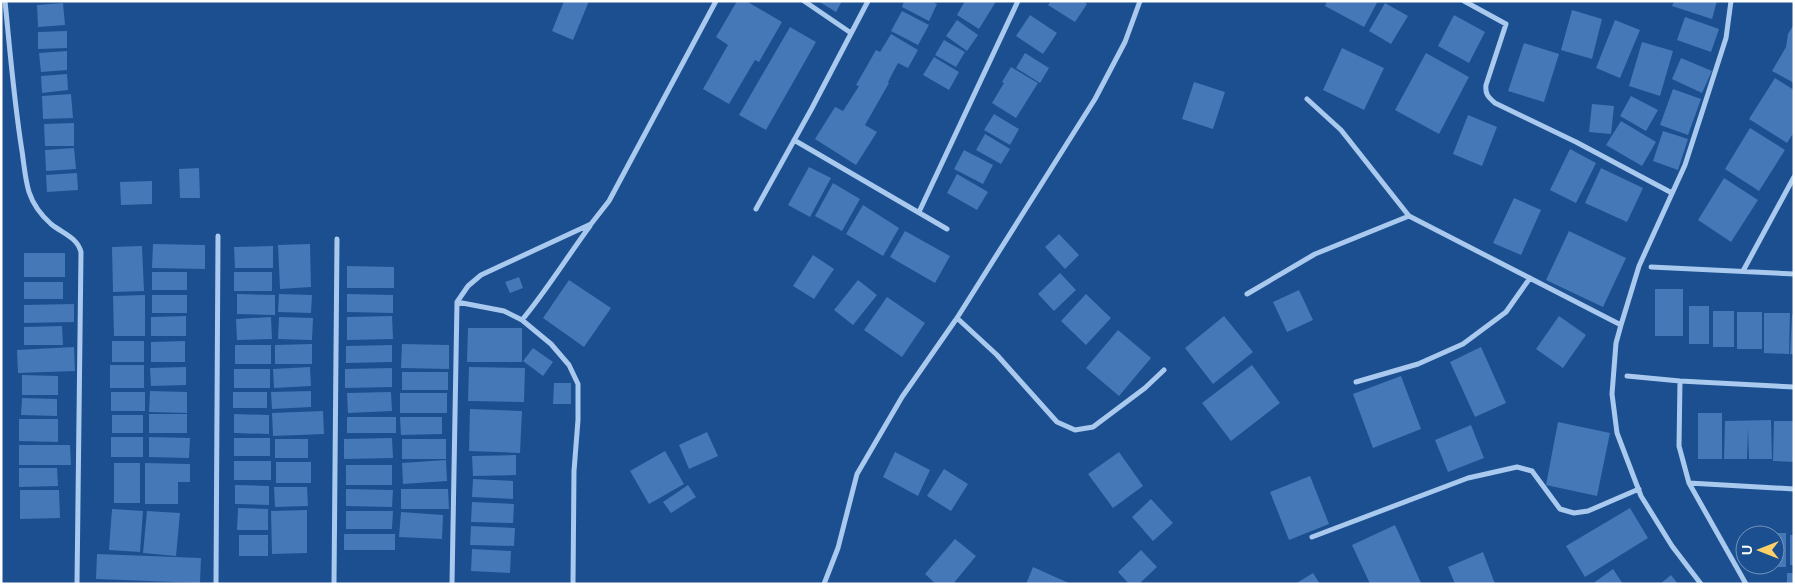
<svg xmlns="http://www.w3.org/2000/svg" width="1795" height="585" viewBox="0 0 1795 585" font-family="Lato,sans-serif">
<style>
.building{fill:#4478b7}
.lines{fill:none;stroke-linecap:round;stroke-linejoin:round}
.street{stroke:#a9c9ee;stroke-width:5}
</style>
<rect width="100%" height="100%" fill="#1b4f8f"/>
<path class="building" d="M564 1H589L573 40 552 31Z
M737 1H746L782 22 759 62 755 60 729 104 703 89 728 45 716 37Z
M818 1H842L836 12Z
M904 1H931L937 4 929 21 902 7Z
M965 1H993L995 3 979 29 957 15Z
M1051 1H1083L1087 4 1075 22 1048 5Z
M1327 1H1378L1364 27 1325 6Z
M1674 1H1717L1712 19 1672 6Z
M63 3 65 25 38 27 37 5Z
M1385 3 1408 16 1391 44 1369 31Z
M1572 10 1602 19 1592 59 1561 50Z
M902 11 929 25 918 45 891 31Z
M1030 15 1057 33 1043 54 1016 36Z
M1454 15 1485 32 1469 63 1438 46Z
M1685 17 1719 29 1711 52 1677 40Z
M957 20 978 35 967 51 946 36Z
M1615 20 1640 30 1620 78 1596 68Z
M1794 24V83L1772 71 1786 47 1788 34Z
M790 27 816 42 766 130 739 115Z
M67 31V48L38 49V32Z
M891 34 918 50 908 68 898 63 888 82 889 83 865 125 877 132 856 165 815 139 835 107 843 111 859 86 856 85 876 50 880 52Z
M944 40 965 52 956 67 935 55Z
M1642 42 1673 51 1660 96 1629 86Z
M1524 43 1559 54 1544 102 1508 91Z
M1342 48 1384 68 1364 110 1323 90Z
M67 51V70L41 72 39 53Z
M1025 53 1049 68 1040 83 1016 68Z
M1426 53 1469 77 1439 134 1395 110Z
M934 57 959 72 949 90 923 75Z
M1681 58 1712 71 1702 93 1672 79Z
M1011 67 1038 83 1016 118 992 103 1004 83 1002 82Z
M67 74 68 90 42 93 41 76Z
M1775 78 1794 90V132L1787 143 1749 119Z
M1194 82 1225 92 1213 129 1182 119Z
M1673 89 1701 99 1688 135 1660 125Z
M71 94 73 118 43 119 42 96Z
M1631 96 1658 110 1646 131 1620 116Z
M1592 104 1614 106 1611 134 1589 132Z
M994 114 1019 129 1010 145 984 130Z
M1468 115 1497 127 1482 166 1453 154Z
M1621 121 1656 142 1642 166 1606 145Z
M74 123V146H45L44 124Z
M1750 128 1785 150 1759 191 1725 169Z
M1663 131 1688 139 1678 170 1653 161Z
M985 134 1010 149 1001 164 976 150Z
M74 148 76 169 46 171 45 150Z
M1570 149 1596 163 1576 203 1550 190Z
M964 150 993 165 983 184 954 169Z
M809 167 831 178 810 217 788 205Z
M199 168 200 198H180L179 169Z
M1601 168 1643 188 1627 222 1585 203Z
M77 173 78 190 47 192 46 175Z
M957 174 988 192 977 210 947 193Z
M1724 178 1758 200 1731 242 1698 220Z
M152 181V204L121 205 120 182Z
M833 183 860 199 842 231 815 216Z
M1514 198 1541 210 1521 255 1493 243Z
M863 205 899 228 883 256 846 234Z
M905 231 950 256 935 283 890 257Z
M1569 231 1626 258 1603 307 1546 280Z
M1059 234 1079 255 1065 269 1045 247Z
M153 244 205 245V269L152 268Z
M310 244 311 287 280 289 278 245Z
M142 246 144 291 113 292 112 247Z
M273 246V268H235L234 247Z
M24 253H65V277H24Z
M813 255 834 269 814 299 793 286Z
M347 266 394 267V288H347Z
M152 272H187V290H152Z
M234 272H272V291H234Z
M1060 273 1076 290 1054 311 1038 294Z
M519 277 523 288 510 293 505 282Z
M569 280 611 308 584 347 543 318Z
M858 280 877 295 853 325 834 310Z
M24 282H63V299H24Z
M1655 289H1683V336H1655Z
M1299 290 1313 320 1287 332 1273 302Z
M237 294 275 295V315L237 314Z
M279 294 312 295 311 313 278 312Z
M347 294 393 295V313L347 312Z
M1086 294 1111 318 1086 345 1061 321Z
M145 295V336H114L113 296Z
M152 295H187V313H152Z
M887 297 925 323 902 357 864 330Z
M74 304V322L24 323V305Z
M1689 306H1709V344H1689Z
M1713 311H1734V347H1713Z
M1737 312H1762V349H1737Z
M1764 313H1790L1789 354 1764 353Z
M1792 315H1794V354H1790Z
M186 316V336H151V317Z
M392 316 393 339 347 340V317Z
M1224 316 1253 352 1213 384 1185 348Z
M1559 316 1586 335 1563 368 1536 349Z
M271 317 272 339 237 340 236 319Z
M279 317 313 318 312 340 278 339Z
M62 326 63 345H24V327Z
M468 328H522V362H467Z
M1118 330 1151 358 1119 396 1086 368Z
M112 341H144V362H112Z
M185 341V362H151V342Z
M312 344V364H275V345Z
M402 344 449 345V369L401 368Z
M235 345H271V364H235Z
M392 345V362L346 363V346Z
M74 347 75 371 18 373 17 350Z
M1481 347 1506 403 1475 417 1450 362Z
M533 348 553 362 543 376 523 361Z
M110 365H144V388H110Z
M1252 365 1280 403 1231 441 1202 403Z
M186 367V385L151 386 150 368Z
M310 367 311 386 274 388 273 369Z
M469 367 525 368 524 402 468 401Z
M392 368V387L345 388V369Z
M234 369H270V388H234Z
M402 372H448V390H402Z
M22 375 58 376V395H22Z
M1401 376 1421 429 1373 448 1353 394Z
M554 383H571V404H553Z
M150 391 187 392V413L149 412Z
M311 391V407L272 409 271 392Z
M111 392H145V411H111Z
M233 392H267V408H233Z
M391 392 392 411 348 413 347 393Z
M400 393H447V413H400Z
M22 398 57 399V416L21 415Z
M470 409 522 411 520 453 469 451Z
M323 411 324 434 273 436 272 413Z
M1698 413H1722V459H1698Z
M149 414H187V433H149Z
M234 414 269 415V434L234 433Z
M112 415H143V433H112Z
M347 417H396V433H347Z
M400 417H442V434L401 435Z
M19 419H58V442L19 441Z
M1771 420 1772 459H1749L1748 429 1747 459H1724L1725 421Z
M1774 421H1794V462L1773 461Z
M1558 422 1610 433 1597 496 1546 485Z
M1471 425 1484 458 1448 472 1435 440Z
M707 432 718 456 689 469 679 445Z
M111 437H143V457H111Z
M149 437 190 438 189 458 149 457Z
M234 438H270V456H234Z
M392 438 393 458 344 459V439Z
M275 439H308V458H275Z
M402 439H446V459H402Z
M19 445H70L71 465H19Z
M665 451 684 484 649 504 630 471Z
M895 452 930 470 918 496 883 477Z
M1119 452 1143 486 1113 508 1088 474Z
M516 455V475L473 476 472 456Z
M446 460 447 481 403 484 402 463Z
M234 461H271V480H234Z
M276 462H311V483H276Z
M114 463H140V503H114Z
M145 463 190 464V482H178V504H145Z
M346 465H392V485H346Z
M19 468H57L58 486 19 487Z
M944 469 968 484 951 511 927 496Z
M1310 476 1329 524 1289 540 1270 492Z
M473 479 513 481V499L472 497Z
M235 485 269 486V505L235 504Z
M688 485 696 497 671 513 663 502Z
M274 487H307L308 506 275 507Z
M346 489 393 490 392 507 346 506Z
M401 489H448L449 509H401Z
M20 490H59L60 518 20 519Z
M1151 499 1173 523 1153 541 1132 517Z
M472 502 514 504 513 523 471 522Z
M238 508 268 509V530H237Z
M1630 508 1648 538 1585 577 1566 546Z
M112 509 143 511 140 552 109 550Z
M307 510V553L272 554 271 511Z
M147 511 180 513 176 556 143 553Z
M346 511H393L392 529H346Z
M401 512 443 515 442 539 399 537Z
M1395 525 1421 583 1419 584H1370L1352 545Z
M471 526 515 528 514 546 470 545Z
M1765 533H1786V567H1765V565H1775V535H1765Z
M344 534H395V550H344Z
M239 535H268V556H239Z
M1790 535H1794V565H1790Z
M955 539 976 556 953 584H936L925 574Z
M472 549 511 551 510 573 471 571Z
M1141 550 1157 567 1139 584H1129L1118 572Z
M1483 552 1495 584H1455L1448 567Z
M97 554 201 558 200 583 96 579Z
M1033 567 1071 584H1026Z
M1613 569 1623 584H1592Z
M1313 573 1320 584H1295Z
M1787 573H1794V584H1787Z
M1671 575 1678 584H1660Z"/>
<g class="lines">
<path class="street" d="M5 1C10 51 14 101 22 151 24 164 25 179 29 192 33 204 42 216 51 224 62 233 77 237 81 252L77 584
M804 1 851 33
M1464 1 1506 24 1486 85C1485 94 1488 97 1495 103L1576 142 1672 193
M1307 99 1341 130 1409 216 1621 325
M794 140 947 229
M756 209 812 108 868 1
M919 212 1018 1
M1651 267 1794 274
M1743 271 1794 177
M1247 294 1315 254 1409 216
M457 302 504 311 522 320C547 290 567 257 590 226
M957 318 997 355 1057 422 1075 430 1093 427 1145 388 1164 370
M522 320 551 344 569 365 578 384V420L574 471 573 584
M1627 376 1680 381 1794 387
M1680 381 1679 446 1689 483 1746 584
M1356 382 1418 364 1463 344 1506 312 1530 278
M1689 483 1794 489
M1312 537 1468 478 1517 467 1532 471 1560 509 1574 513 1588 511 1639 489
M216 584 218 236
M334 584 337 239
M452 584 457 302 468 286 481 275 591 224 609 201 716 1
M824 584 838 548 857 474 902 397 957 318 1095 99 1125 42 1140 1
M1701 584 1672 546 1641 496 1617 433 1612 394 1616 343 1621 325 1639 266 1685 165 1726 38 1731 1"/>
</g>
<rect width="1795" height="585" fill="none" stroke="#ffffff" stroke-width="5"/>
<g transform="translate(1760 550) rotate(270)"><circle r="24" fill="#1b4f8f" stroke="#7695bc"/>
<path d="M0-4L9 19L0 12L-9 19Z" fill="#ffd166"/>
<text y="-8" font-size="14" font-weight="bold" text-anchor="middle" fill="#ffffff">U</text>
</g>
</svg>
